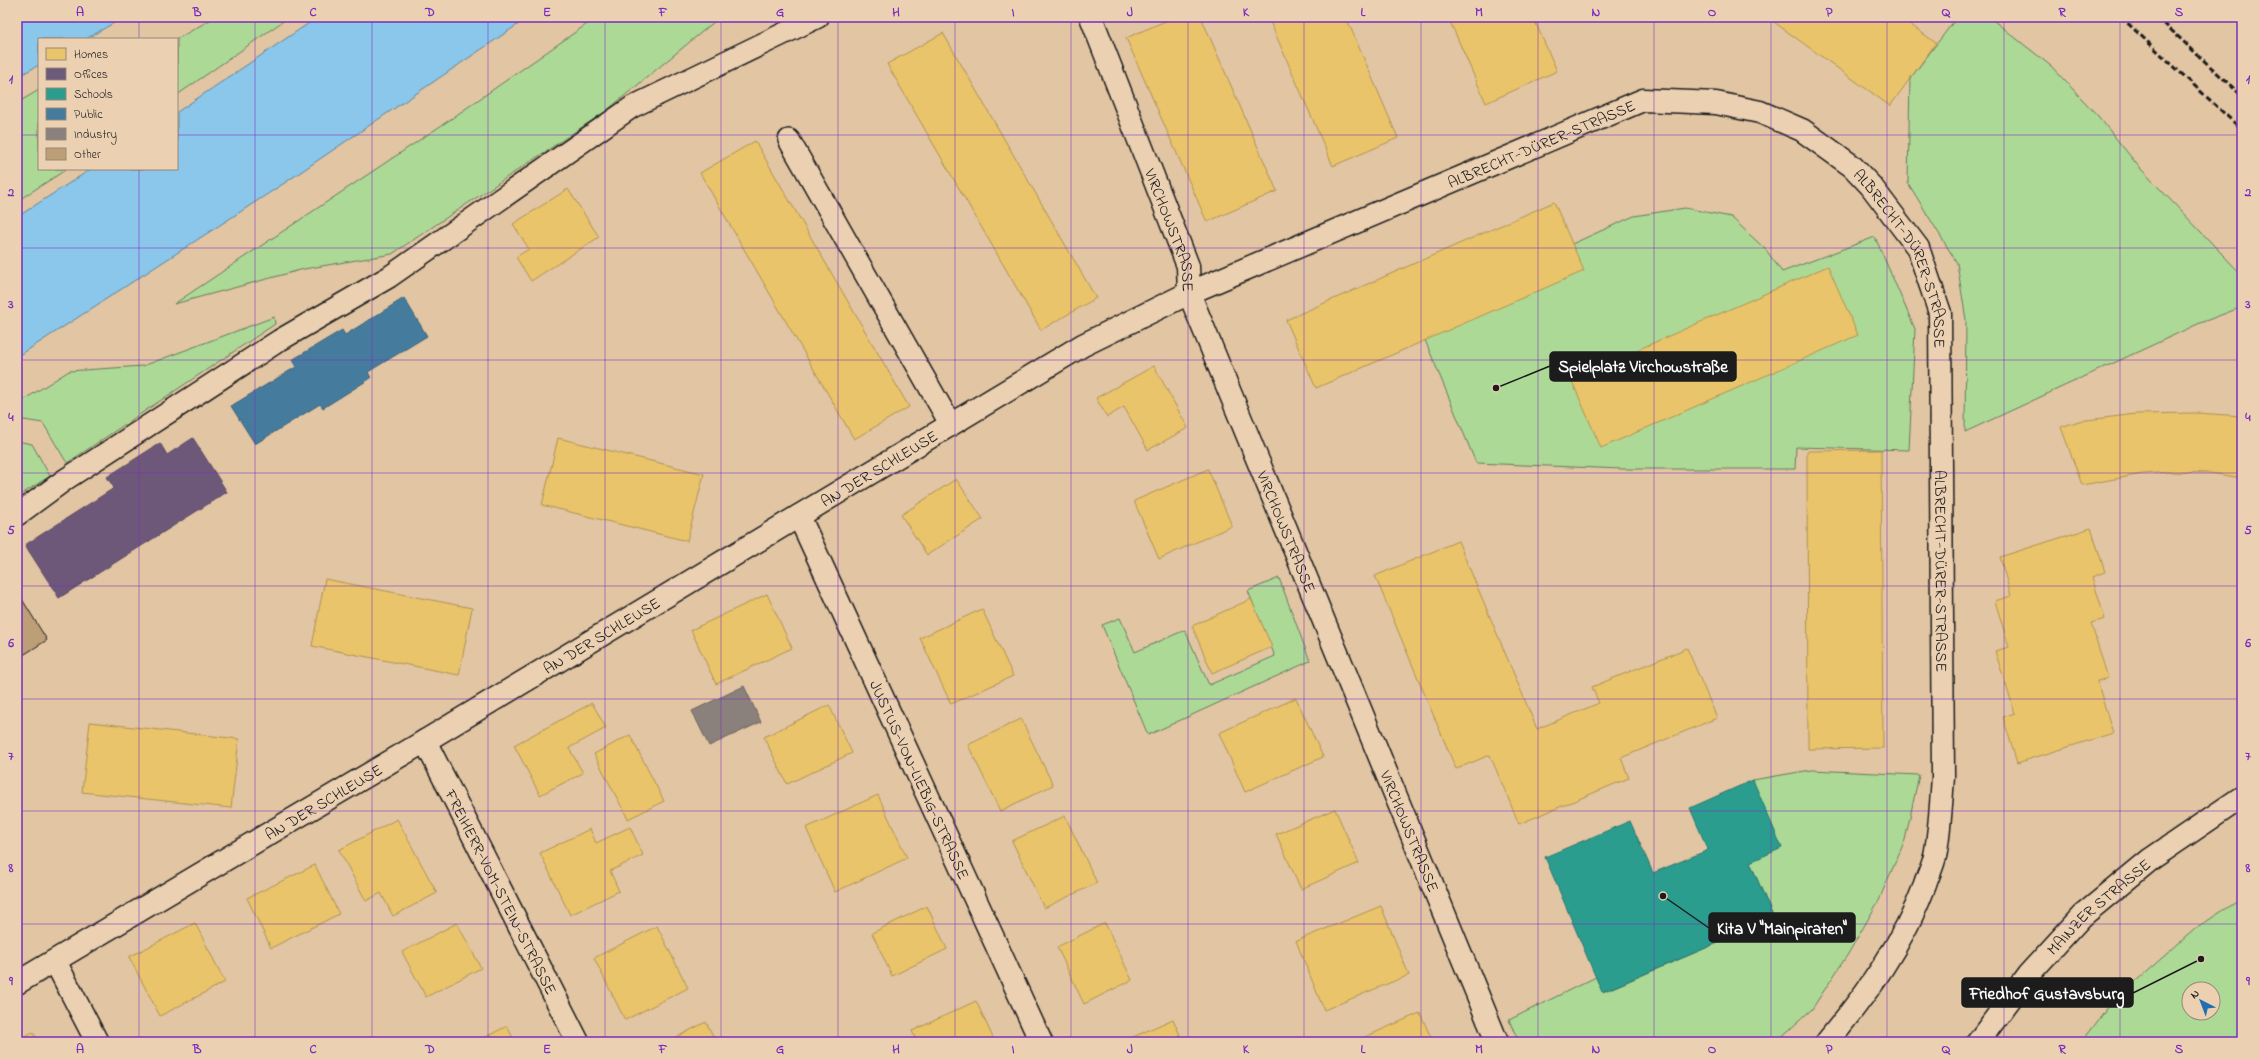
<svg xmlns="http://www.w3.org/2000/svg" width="2259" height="1059" viewBox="0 0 2259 1059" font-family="'Indie Flower',sans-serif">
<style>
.green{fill:#add997;stroke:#647a5a;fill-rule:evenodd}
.water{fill:#8ac7ea;stroke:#5e8398}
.homes{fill:#e9c46a;stroke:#ac9253}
.offices{fill:#6d597a;stroke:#55475e}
.schools{fill:#2a9d8f;stroke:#26766c}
.public{fill:#457b9d;stroke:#395e76}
.industry{fill:#8a817c;stroke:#69635f}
.building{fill:#bc9e77;stroke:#1c1c1c}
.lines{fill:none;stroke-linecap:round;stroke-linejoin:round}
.lane-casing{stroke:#1c1c1c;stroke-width:24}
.street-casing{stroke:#1c1c1c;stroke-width:25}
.secondary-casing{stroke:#1c1c1c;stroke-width:25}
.lane{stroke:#ebd0b2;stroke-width:21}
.street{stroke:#ebd0b2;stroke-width:22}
.secondary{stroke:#ebd0b2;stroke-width:22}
.rail{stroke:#1c1c1c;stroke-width:3;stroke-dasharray:6 3;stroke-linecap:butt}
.grid{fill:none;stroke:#7b2cbf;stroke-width:1;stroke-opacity:0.55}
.labels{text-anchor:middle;stroke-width:4;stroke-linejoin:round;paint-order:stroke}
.street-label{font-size:16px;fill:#1c1c1c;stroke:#ebd0b2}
.leader{fill:none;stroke:#1c1c1c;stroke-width:1.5}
.callout-dot{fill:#1c1c1c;stroke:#ebd0b2;stroke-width:1.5}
.callout{fill:#1c1c1c;stroke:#1c1c1c;stroke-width:1.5}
.callout-label{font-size:17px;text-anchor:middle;font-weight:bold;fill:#fff}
.neatline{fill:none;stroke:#7b2cbf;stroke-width:1.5}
.grid-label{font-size:13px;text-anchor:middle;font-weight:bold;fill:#7b2cbf}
</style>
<rect width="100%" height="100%" fill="#e2c5a3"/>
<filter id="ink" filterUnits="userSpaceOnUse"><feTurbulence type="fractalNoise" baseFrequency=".025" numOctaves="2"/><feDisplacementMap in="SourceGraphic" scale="8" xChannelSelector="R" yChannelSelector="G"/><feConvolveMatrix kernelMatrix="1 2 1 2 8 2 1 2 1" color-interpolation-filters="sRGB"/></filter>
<g filter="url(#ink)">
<path class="green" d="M215 17H289L177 95V39Z
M597 17H720L606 111 392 254 304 269 174 304 448 121Z
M1957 17H1989L2051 66 2098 116 2139 167 2242 275V307L2200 323 1965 432 1966 320 1957 263 1908 183 1910 79Z
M39 90V169H67L17 201V103Z
M1685 208 1731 217 1766 250 1782 272 1875 237 1915 329 1909 450 1796 447 1795 469H1622L1476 463 1425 340 1572 244 1634 216Z
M274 317 275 324 67 463 43 423 17 419V404L69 371 143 366Z
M17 441 32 444 50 476 17 497Z
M1279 578 1310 661 1148 735 1102 625 1120 618 1135 652 1185 630 1209 685 1275 656 1248 591Z
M1811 770 1919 775 1905 840 1878 902 1848 954 1812 1009 1776 1042H1519L1509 1020 1596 977 1603 992 1774 919 1750 862 1753 780Z
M2242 898V1042H2082L2112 1002 2195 929ZM2189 989H2213V1013H2189Z"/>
<path class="water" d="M17 17H124L86 39H39V65L17 77Z
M318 17H529L283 184 17 357V217L91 169H177V112Z"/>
<path class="homes" d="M1175 17H1201L1277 191 1207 222 1126 38Z
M1268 17H1346L1398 138 1333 166Z
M1448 17H1533L1557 71 1486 103Z
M1767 17H1900L1936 43 1890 106Z
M943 33 1096 298 1041 330 887 64Z
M755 141 909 407 854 439 700 173Z
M568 189 599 237 531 281 516 257 529 249 513 224Z
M1554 202 1584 271 1316 388 1286 320Z
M1828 266 1858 335 1601 448 1571 379Z
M1154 366 1188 428 1148 450 1124 407 1107 417 1096 398Z
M2196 413 2242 416V478L2211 473 2170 472 2142 474 2082 485 2061 427 2079 421 2136 414Z
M558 438 704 474 687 541 542 505Z
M1881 450 1883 748 1808 749 1807 451Z
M1208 469 1232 526 1159 559 1134 501Z
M956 479 983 519 927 555 901 515Z
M2091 528 2105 572 2092 577 2105 619 2091 623 2108 678 2097 681 2113 733 2017 763 2003 717 2015 713 1995 651 2009 647 1995 601 2011 596 2000 557Z
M1458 541 1537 729 1599 703 1592 687 1687 648 1717 718 1621 758 1629 778 1519 824 1490 755 1456 769 1375 576Z
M325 579 472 608 459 675 312 646Z
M767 594 792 648 716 684 691 630Z
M1251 599 1272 647 1212 673 1192 626Z
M982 609 1013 676 951 704 920 638Z
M1296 698 1323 757 1245 792 1219 733Z
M592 703 606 728 569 748 583 773 540 795 514 745Z
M829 705 852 753 787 784 764 737Z
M1021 719 1053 785 1000 811 968 745Z
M90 722 239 739 231 808 82 792Z
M630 735 664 801 628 819 594 754Z
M878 795 907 858 835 892 806 828Z
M1335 809 1359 863 1301 889 1276 834Z
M1065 816 1097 883 1044 908 1012 841Z
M397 819 437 893 393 916 381 893 366 901 339 850Z
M630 827 643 855 610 871 619 891 570 915 540 853 590 829 596 843Z
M315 865 339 914 271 948 247 898Z
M927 906 947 949 892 976 872 933Z
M1381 906 1409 975 1324 1010 1296 941Z
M195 923 225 982 160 1016 129 957Z
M457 923 481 968 426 997 402 952Z
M1105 923 1132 980 1084 1004 1057 947Z
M657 926 688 988 625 1020 594 958Z
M976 1001 995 1042H917L912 1031Z
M1420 1013 1433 1042H1359L1358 1040Z
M1173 1019 1183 1042H1122Z
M706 1022 716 1042H667Z
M507 1026 515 1042H476Z
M33 1032 38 1042H17V1040Z"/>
<path class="offices" d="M193 438 227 492 59 598 25 545 114 488 107 477 160 443 167 455Z"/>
<path class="schools" d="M1753 780 1782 848 1750 862 1774 919 1602 992 1545 857 1630 821 1653 873 1708 850 1690 808Z"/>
<path class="public" d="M404 298 427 336 368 372 371 378 323 408 320 404 255 444 231 406 296 367 292 360 342 330 345 335Z"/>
<path class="industry" d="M744 686 761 722 709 746 692 711Z"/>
<path class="building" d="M17 591 47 640 17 659Z"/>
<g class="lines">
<g class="lane-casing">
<path id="lane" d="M789 140 951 425
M17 515 66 479 280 340 389 277 632 107 818 17"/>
</g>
<g class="street-casing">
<g id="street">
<path id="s1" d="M1091 17 1188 266 1189 293 1497 1042"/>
<path id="s2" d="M799 516 1041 1042"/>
<path id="s3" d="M425 741 578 1042"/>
<path d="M55 961 97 1042"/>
<path id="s4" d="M17 983 425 741 1083 345 1189 293 1643 100 1716 103 1760 112 1802 130 1852 166 1871 186 1918 248 1940 313 1943 777C1941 803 1940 830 1935 856 1933 866 1928 875 1925 885 1903 944 1867 993 1827 1042"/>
</g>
</g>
<g class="secondary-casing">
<g id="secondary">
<path id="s5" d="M1978 1042 2028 975 2082 916 2151 859 2242 797"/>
</g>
</g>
<use href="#lane" class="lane"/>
<use href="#street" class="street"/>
<use href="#secondary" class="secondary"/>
<path class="rail" d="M2121 17 2242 130
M2157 17 2242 96"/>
</g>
</g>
<path class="grid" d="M139 17V39M255 17V1042M372 17V1042M488 17V1042M605 17V1042M721 17V1042M838 17V1042M955 17V1042M1071 17V1042M1188 17V1042M1304 17V1042M1421 17V1042M1538 17V1042M1654 17V1042M1771 17V1042M1887 17V1042M2004 17V1042M2120 17V1042M17 135H39M177 135H2242M139 169V1042M17 248H2242M17 360H2242M17 473H2242M17 586H2242M17 699H2242M17 811H2242M17 924H2242"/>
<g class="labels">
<g class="street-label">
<text dy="6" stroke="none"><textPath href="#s4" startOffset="1743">ALBRECHT-DÜRER-STRASSE</textPath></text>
<text dy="6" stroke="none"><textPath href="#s1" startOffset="228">VIRCHOWSTRASSE</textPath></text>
<text dy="6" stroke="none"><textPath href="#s4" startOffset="2187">ALBRECHT-DÜRER-STRASSE</textPath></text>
<text dy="6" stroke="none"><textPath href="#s4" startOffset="1004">AN DER SCHLEUSE</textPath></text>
<text dy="6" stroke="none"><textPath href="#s1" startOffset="552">VIRCHOWSTRASSE</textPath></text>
<text dy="6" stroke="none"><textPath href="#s4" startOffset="2511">ALBRECHT-DÜRER-STRASSE</textPath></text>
<text dy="6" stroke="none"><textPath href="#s4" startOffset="680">AN DER SCHLEUSE</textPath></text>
<text dy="6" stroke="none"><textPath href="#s2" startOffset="290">JUSTUS-VON-LIEBIG-STRASSE</textPath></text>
<text dy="6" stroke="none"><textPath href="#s4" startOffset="356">AN DER SCHLEUSE</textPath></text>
<text dy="6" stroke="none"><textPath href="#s1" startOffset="876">VIRCHOWSTRASSE</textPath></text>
<text dy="6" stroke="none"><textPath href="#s3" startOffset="169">FREIHERR-VOM-STEIN-STRASSE</textPath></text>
<text dy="6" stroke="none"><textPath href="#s5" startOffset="182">MAINZER STRASSE</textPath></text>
</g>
</g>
<path class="leader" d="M1496 388L1550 366M1663 896L1709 928M2201 959L2133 993"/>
<g class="callout-dot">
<circle cx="1496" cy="388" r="4"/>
<circle cx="1663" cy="896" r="4"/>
<circle cx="2201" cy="959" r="4"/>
</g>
<g class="callout">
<rect x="1550" y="352" width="186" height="29" rx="4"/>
<rect x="1709" y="913" width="146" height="29" rx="4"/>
<rect x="1962" y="978" width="171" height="29" rx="4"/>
</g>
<g class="callout-label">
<text x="1643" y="372">Spielplatz Virchowstraße</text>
<text x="1782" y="934">Kita V "Mainpiraten"</text>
<text x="2047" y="999">Friedhof Gustavsburg</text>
</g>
<rect width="2259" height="1059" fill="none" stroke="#ebd0b2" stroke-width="44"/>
<rect x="38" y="38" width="140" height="132" fill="#ebd0b2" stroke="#988876"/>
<rect x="46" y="48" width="20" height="12" fill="#e9c46a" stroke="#988876"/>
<text x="74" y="58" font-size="12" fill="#1c1c1c">Homes</text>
<rect x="46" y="68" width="20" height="12" fill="#6d597a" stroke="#988876"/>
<text x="74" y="78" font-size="12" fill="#1c1c1c">Offices</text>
<rect x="46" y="88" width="20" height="12" fill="#2a9d8f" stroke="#988876"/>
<text x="74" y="98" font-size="12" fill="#1c1c1c">Schools</text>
<rect x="46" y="108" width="20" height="12" fill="#457b9d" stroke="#988876"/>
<text x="74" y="118" font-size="12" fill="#1c1c1c">Public</text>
<rect x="46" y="128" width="20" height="12" fill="#8a817c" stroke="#988876"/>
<text x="74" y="138" font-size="12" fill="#1c1c1c">Industry</text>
<rect x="46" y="148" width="20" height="12" fill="#bc9e77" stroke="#988876"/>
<text x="74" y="158" font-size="12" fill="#1c1c1c">Other</text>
<g transform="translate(2201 1001) rotate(318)"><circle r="19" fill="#ebd0b2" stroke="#988876"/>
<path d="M0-3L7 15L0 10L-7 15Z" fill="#1f6fb2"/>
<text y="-6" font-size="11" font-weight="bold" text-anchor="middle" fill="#1c1c1c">N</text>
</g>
<rect x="22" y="22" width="2215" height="1015" class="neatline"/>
<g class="grid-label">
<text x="80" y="16">A</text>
<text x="197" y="16">B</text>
<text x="313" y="16">C</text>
<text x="430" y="16">D</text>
<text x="547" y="16">E</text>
<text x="663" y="16">F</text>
<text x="780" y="16">G</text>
<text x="896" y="16">H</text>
<text x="1013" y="16">I</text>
<text x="1130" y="16">J</text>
<text x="1246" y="16">K</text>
<text x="1363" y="16">L</text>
<text x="1479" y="16">M</text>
<text x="1596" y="16">N</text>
<text x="1712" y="16">O</text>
<text x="1829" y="16">P</text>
<text x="1946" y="16">Q</text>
<text x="2062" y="16">R</text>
<text x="2179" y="16">S</text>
<text x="11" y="83">1</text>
<text x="2248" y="83">1</text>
<text x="11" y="196">2</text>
<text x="2248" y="196">2</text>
<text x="11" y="308">3</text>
<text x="2248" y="308">3</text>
<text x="11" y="421">4</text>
<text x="2248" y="421">4</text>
<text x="11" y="534">5</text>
<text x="2248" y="534">5</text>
<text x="11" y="647">6</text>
<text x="2248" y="647">6</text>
<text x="11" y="760">7</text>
<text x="2248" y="760">7</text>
<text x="11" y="872">8</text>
<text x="2248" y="872">8</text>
<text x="11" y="985">9</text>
<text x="2248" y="985">9</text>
<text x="80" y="1053">A</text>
<text x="197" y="1053">B</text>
<text x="313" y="1053">C</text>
<text x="430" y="1053">D</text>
<text x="547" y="1053">E</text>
<text x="663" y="1053">F</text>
<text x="780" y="1053">G</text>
<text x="896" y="1053">H</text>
<text x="1013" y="1053">I</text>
<text x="1130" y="1053">J</text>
<text x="1246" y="1053">K</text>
<text x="1363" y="1053">L</text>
<text x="1479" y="1053">M</text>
<text x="1596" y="1053">N</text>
<text x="1712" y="1053">O</text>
<text x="1829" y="1053">P</text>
<text x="1946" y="1053">Q</text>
<text x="2062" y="1053">R</text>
<text x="2179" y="1053">S</text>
</g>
</svg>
